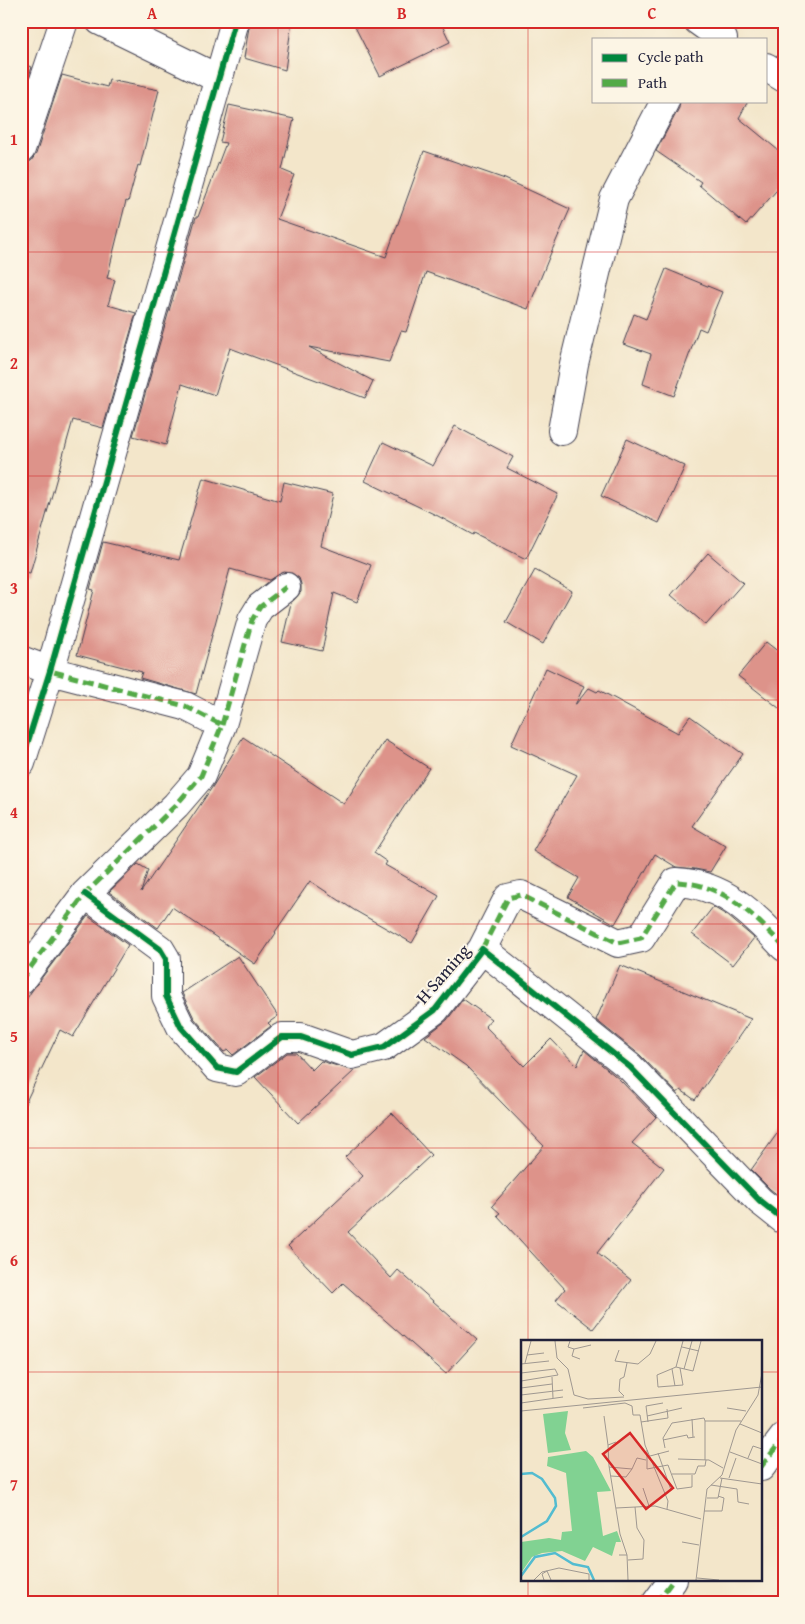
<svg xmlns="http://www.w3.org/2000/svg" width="805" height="1624" viewBox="0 0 805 1624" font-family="'Gentium Book Plus',serif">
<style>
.building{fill:#dd938a}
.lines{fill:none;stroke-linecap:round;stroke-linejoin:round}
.minor-casing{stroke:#413f50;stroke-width:30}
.minor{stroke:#fff;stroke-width:28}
.quiet{stroke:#53aa46;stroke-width:5;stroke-dasharray:10 5;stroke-linecap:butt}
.cycleway-casing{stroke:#fcf5e5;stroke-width:9}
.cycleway{stroke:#00873e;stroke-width:6}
.grid{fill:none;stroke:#d62828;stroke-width:1;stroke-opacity:0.55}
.labels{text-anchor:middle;stroke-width:4;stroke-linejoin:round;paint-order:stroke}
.street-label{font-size:18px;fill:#22223b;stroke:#fcf5e5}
.inset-river{fill:none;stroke:#53bcd0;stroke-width:2.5}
.inset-road{fill:none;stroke:#9f9891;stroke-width:1}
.view{fill:#d62828;fill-opacity:0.15;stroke:#d62828;stroke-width:2.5}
.inset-edge{fill:none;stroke:#22223b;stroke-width:2.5}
.neatline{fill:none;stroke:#d62828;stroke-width:2}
.grid-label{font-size:16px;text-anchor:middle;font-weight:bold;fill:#d62828}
</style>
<rect width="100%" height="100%" fill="#fcf5e5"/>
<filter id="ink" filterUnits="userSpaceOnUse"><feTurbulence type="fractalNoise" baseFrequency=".02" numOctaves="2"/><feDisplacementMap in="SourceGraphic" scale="10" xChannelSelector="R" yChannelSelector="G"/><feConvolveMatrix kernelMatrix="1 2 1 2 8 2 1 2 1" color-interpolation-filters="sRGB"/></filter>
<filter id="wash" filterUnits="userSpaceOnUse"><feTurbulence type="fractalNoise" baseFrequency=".0096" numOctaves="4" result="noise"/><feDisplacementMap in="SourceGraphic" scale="20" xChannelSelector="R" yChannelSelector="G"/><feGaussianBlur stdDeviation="1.12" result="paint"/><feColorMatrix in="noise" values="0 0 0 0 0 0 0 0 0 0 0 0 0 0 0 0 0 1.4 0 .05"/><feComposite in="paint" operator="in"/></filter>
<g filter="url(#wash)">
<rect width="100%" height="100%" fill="#f3e6ca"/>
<g id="blocks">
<path class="building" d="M250 21H292L285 70 244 58Z
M352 21H440L450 42 380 76Z
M21 64 32 67 21 99Z
M62 75 107 87 109 80 159 90 140 166 138 165 128 202 126 201 107 278 115 280 108 305 136 313 103 428 73 420 30 573 21 571V164L31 161 36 154Z
M680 101H748L739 118 784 155V182L746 225 699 185 701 182 656 151 679 108Z
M229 105 294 119 282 170 294 175 277 219 386 257 424 151 505 179 570 209 550 255 528 309 426 272 406 332 401 331 389 362 309 347 373 381 365 398 230 348 215 395 182 384 166 445 133 436 196 217H198L226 143 220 142Z
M666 269 722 292 706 331 699 328 674 396 643 384 651 354 623 344 634 314 646 319Z
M455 426 513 457 507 468 558 494 526 559 474 533 473 535 438 516 365 481 383 442 433 466Z
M627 439 685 466 659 523 601 496Z
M203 478 280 501 284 482 333 494 321 546 371 565 357 602 334 593 322 651 282 642 291 603 301 592V584L299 578 292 573 284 572 270 580 230 569 196 694 140 678 142 672 77 655 94 590 90 589 103 542 179 560Z
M708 553 743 583 706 625 671 595Z
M535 570 572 591 543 644 506 622Z
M766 642 784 656V712L738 676Z
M546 668 584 686 575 705 589 688 597 692 599 690 678 733 690 716 743 754 692 826 726 846 710 872 695 869 676 867 655 854 615 924 568 897 579 878 533 851 577 775 511 745Z
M243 737 344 804 385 740 429 768 374 853 387 862 385 865 439 896 412 943 354 910 310 881 275 932 276 933 255 964 172 907 158 928 109 892 138 864 148 870 141 892 213 786Z
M713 907 728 916 754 938 733 965 692 934Z
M88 916 128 945 73 1037 60 1030 21 1112V1008L31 992Z
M238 956 278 1016 268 1023 271 1026 233 1055 228 1050 224 1052 194 1018 182 993Z
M620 965 751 1019 695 1100 681 1090 677 1093 640 1055 596 1020Z
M463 999 491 1019 485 1026 524 1066 551 1039 577 1066 584 1050 619 1079 656 1117 632 1143 664 1168 597 1253 631 1280 593 1329 556 1300 565 1289 497 1215 500 1213 492 1206 544 1146 466 1066 425 1037 447 1020Z
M287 1053H296L312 1070 321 1061 354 1071 298 1123 255 1077Z
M392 1113 431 1155 348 1232 391 1278 398 1270 477 1340 446 1374 343 1283 333 1293 288 1246 363 1176 345 1157Z
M784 1124V1200L770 1189 751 1170Z"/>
</g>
</g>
<g filter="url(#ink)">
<use href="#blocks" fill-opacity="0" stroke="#413f50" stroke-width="1"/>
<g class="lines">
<g class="minor-casing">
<path id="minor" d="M100 21 219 79
M698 21 723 39
M766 67 784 78
M21 149 64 21
M562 431 574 364 614 199 665 101
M21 660 50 671 185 706 222 725 201 776 176 805 85 894 21 980
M222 725 252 620 260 607 286 587
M21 763 50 671 235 21
M85 894 160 949 166 959V996L181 1027 217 1068 236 1072 282 1037H301L352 1055 384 1047 435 1010 482 949 630 1067 760 1201 784 1220
M482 949 508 898 521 895 618 943 641 938 676 882C724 884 753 914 784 947
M761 1467 784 1437
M656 1603 673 1580"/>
</g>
<use href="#minor" class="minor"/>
<path class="quiet" d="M222 725 252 620 260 607 286 587
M482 949 508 898 521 895 618 943 641 938 676 882C724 884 753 914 784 947
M21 980 85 894 176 805 201 776 222 725 185 706 50 671
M761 1467 784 1437
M656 1603 673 1580"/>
<g class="cycleway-casing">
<path id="cycleway" d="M21 763 50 671 235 21
M85 894 160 949 166 959V996L181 1027 217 1068 236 1072 282 1037H301L352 1055 384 1047 435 1010 482 949 630 1067 760 1201 784 1220"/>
</g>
<use href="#cycleway" class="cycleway"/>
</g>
</g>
<path class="grid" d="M278 21V1603M528 21V1342M21 252H784M21 476H784M21 700H784M21 924H784M21 1148H784M21 1372H522M761 1372H784M528 1580V1603"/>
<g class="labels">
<g class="street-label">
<text transform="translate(443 974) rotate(-49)" y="6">H Saming</text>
</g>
</g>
<g transform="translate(521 1340)">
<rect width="241" height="241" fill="#f3e6ca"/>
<path d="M47 71 44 93 50 110 27 113 22 74ZM65 111 72 117 90 151 76 152 82 196 96 191 100 202H95L91 216 72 207 64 221 41 211 21 213 11 217 0 233V202L28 198 40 200 41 192 51 191 45 133 26 126 27 117Z" fill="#81d292"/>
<path class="inset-river" d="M0 134 11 133 21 139 34 158 35 166 26 181 0 197M0 236 14 217 34 213 52 224 67 227 73 240"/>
<path class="inset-road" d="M34 1 36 18 47 29 53 55 67 59 103 57M49 1 47 7 53 9 70 5M161 7 178 11M53 9 51 16 59 19M98 10 94 21 117 24 129 14 135 1M6 15 23 13M4 23 10 1M0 24 28 21M155 27 162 1M159 28 162 45 137 47 136 35 155 27 172 31 180 1M151 29 154 46M163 29 171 1M0 33 34 29 37 35 0 41M31 37 32 58M0 48 31 44M0 55 42 50M103 56 98 51 99 39 103 37 106 23M0 63 42 57M62 68 104 63 111 66 112 75H119L124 105 147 161 146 169M206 68 225 71M0 71 241 47M83 76 87 105M126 76 161 68M171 79 172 97M184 81V120M120 82 147 78 146 69M127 82 125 66 142 63M219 84 241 93M142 100 166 95 167 98 174 97M95 102 87 105 88 126 99 194 106 215M144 108 142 98 151 83 183 78 184 81H220M126 110V129L147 125 156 149 171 147V135M209 112 241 124M137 113 150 150M129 116 148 111M227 118 232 106 241 109M157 119 188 120 202 128M88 127 111 129 116 118 125 120M151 134H174L177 126H184L185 120M90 136 105 137 111 129M199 138 241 144M208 138 215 118M190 145 216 149 217 162 228 164M122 148 128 166M186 158H197L201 138M95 168 134 166 180 179M183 171H201L203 158 197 156M161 202 178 205M98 215H106L107 240M107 220 122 219 123 200 116 188 114 167M176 238 198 240M13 240 21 232 38 228 68 234V240M23 240 21 234 26 231 30 240M175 240 186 149 201 135 215 90 237 55 241 33"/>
<path class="view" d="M109 93 152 148 125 169 82 114Z"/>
<rect width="241" height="241" class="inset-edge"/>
</g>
<rect width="805" height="1624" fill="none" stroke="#fcf5e5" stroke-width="55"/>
<rect x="592" y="38" width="175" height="65" fill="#fcf5e5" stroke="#a5a1a1"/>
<rect x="602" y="54" width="25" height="8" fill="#00873e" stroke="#a5a1a1"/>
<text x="638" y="62" font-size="15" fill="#22223b">Cycle path</text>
<rect x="602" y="79" width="25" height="8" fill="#53aa46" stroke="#a5a1a1"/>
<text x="638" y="88" font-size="15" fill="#22223b">Path</text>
<rect x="28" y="28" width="750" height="1568" class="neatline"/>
<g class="grid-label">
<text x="152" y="19">A</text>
<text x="402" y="19">B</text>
<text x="652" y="19">C</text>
<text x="14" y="145">1</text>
<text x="14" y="369">2</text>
<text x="14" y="594">3</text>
<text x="14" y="818">4</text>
<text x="14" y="1042">5</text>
<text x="14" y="1266">6</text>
<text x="14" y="1490">7</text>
</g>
</svg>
